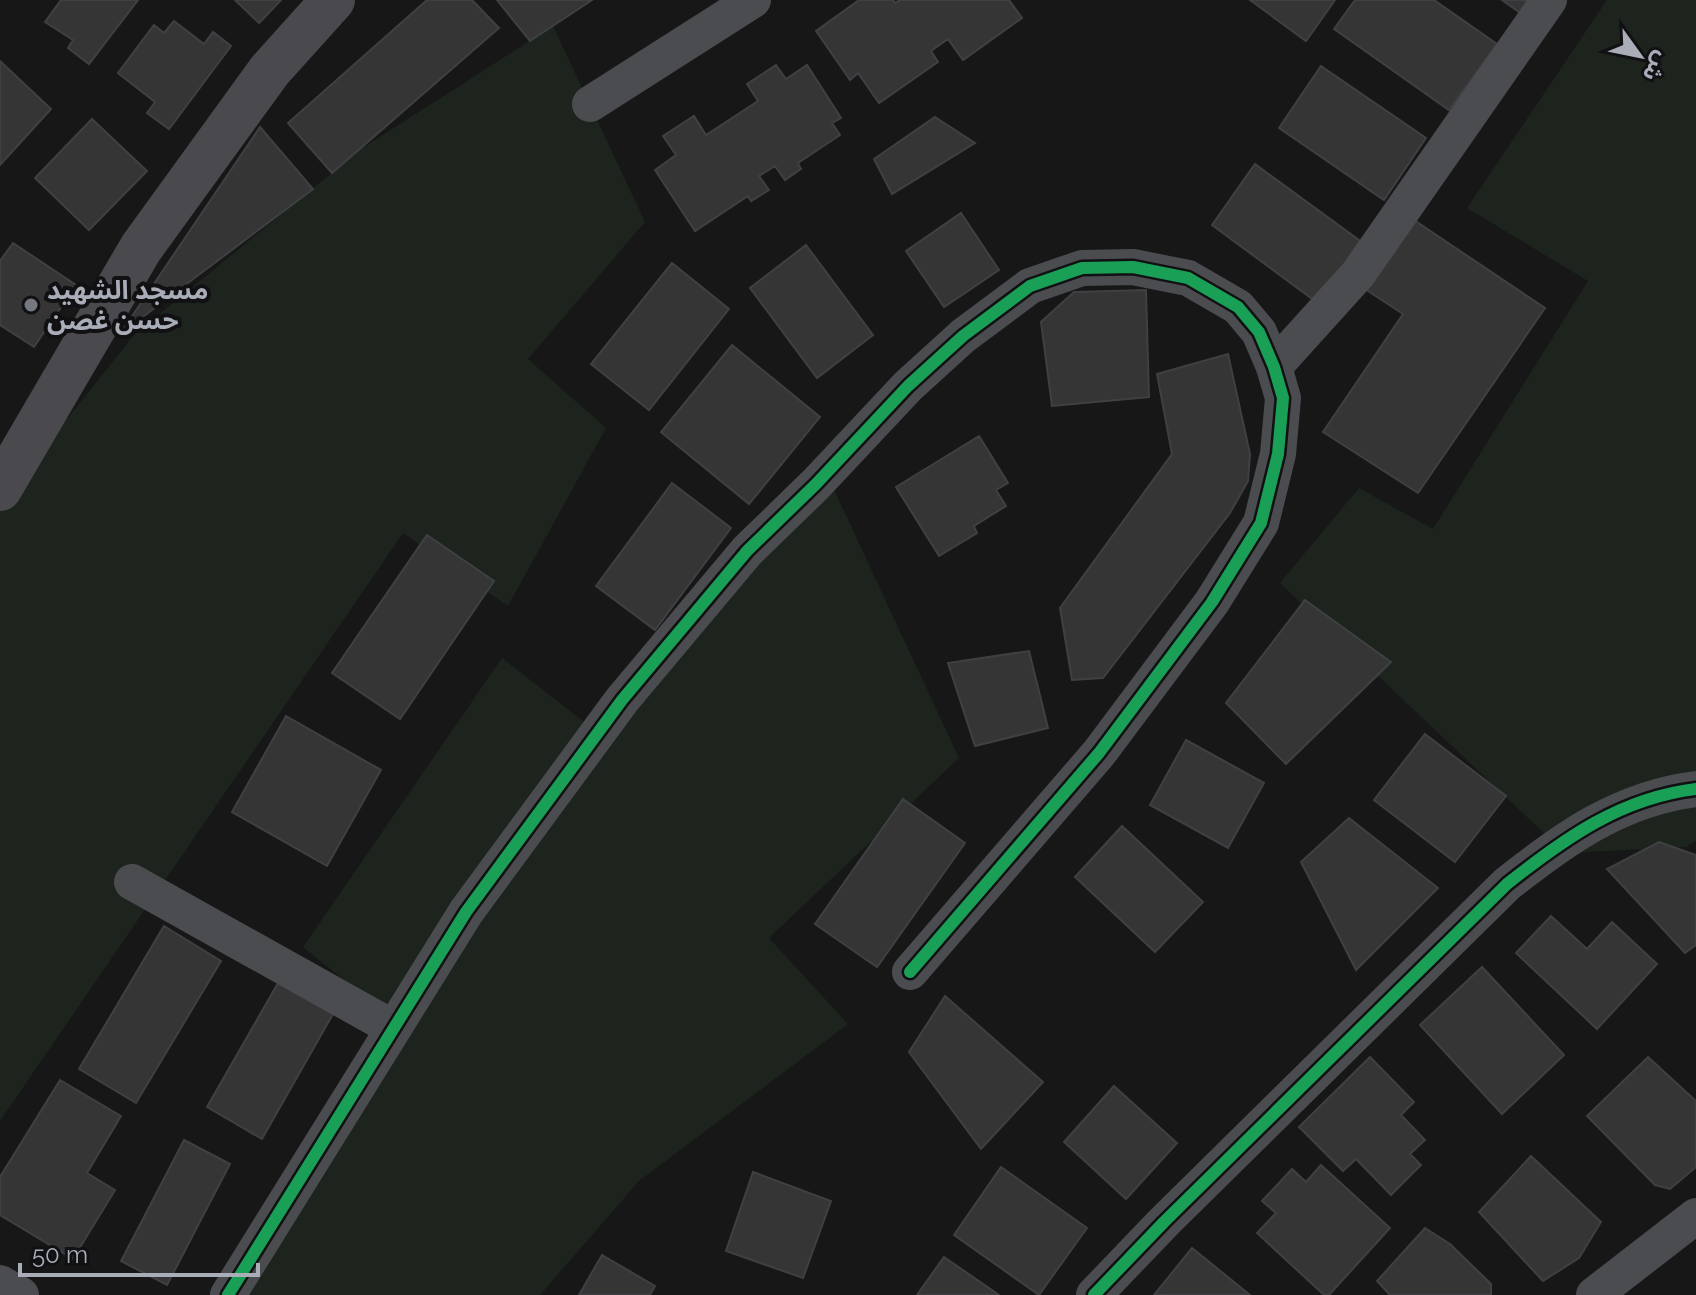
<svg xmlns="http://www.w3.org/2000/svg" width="1696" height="1295" viewBox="0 0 1696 1295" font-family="Raleway,'Noto Sans Arabic',sans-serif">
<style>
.green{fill:#1d241e}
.building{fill:#353536;stroke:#3f4043;stroke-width:2}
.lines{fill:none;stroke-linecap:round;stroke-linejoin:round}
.street{stroke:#4b4c50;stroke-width:36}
.secondary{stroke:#4a4a4e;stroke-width:44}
.cycleway-casing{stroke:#111113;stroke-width:17}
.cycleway{stroke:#1a9f57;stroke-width:12}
.poi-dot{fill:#757880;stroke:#111113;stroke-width:3}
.labels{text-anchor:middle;stroke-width:8;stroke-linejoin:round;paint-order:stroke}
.poi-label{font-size:26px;font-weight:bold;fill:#a8adb8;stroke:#111113;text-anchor:start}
</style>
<rect width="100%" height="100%" fill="#171717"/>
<path class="green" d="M1607 0H1696V841L1686 847 1565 853 1280 583 1359 488 1433 529 1588 281 1467 208Z
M553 26 645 222 528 359 606 428 508 606 403 533 0 1121V503L134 335 361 149Z
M823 466 959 758 769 938 848 1024 639 1181 540 1295H234L406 1030 303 947 502 658 592 728Z"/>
<path class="building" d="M61 0H138L89 64 68 48 73 40 45 22Z
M235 0H281L259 23Z
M427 0H472L499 28 332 173 288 123Z
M497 0H592L530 41Z
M859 0H893L895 3 900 0H1009L1022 18 963 60 948 39 931 51 938 62 879 103 858 73 850 80 816 31Z
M1250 0H1335L1306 41Z
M1355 0H1434L1497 44 1449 110 1334 29Z
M1502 0H1532L1522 14Z
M174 21 204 44 213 32 231 46 169 129 147 113 155 102 118 73 154 25 164 33Z
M0 61 51 109 0 165Z
M776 65 786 79 807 65 841 118 832 123 840 135 798 163 801 169 785 180 775 166 759 176 769 190 751 201 748 196 695 231 655 170 676 155 663 136 694 116 706 135 758 101 747 84Z
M1321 66 1426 138 1384 200 1279 128Z
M935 117 975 143 892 194 874 159Z
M92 119 147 171 89 230 35 178Z
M260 127 313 189 120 334Z
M1255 164 1363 243 1319 304 1212 225Z
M961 213 999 270 944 307 906 251Z
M1411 218 1545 308 1418 493 1323 432 1403 314 1362 287Z
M13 243 76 285 34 347 0 325V261Z
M806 245 873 335 817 378 750 288Z
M672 263 729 309 649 410 591 364Z
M1146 290 1149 397 1052 406 1041 322 1074 292Z
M732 345 820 417 749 504 661 432Z
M1228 354 1250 454 1248 481 1230 513 1103 678 1072 680 1060 608 1172 454 1157 374Z
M979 436 1008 483 996 490 1006 506 974 526 977 533 939 556 896 487Z
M672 483 731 528 655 630 596 586Z
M427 535 494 581 400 719 332 673Z
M1305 600 1391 662 1286 764 1226 703Z
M1029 651 1048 728 975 746 948 663Z
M286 716 381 770 327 866 232 812Z
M1425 734 1506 796 1455 862 1374 800Z
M1186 740 1264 783 1228 848 1150 805Z
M903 799 965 843 877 967 815 924Z
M1349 818 1438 888 1356 970 1301 862Z
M1122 826 1203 902 1155 952 1075 877Z
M1659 842 1696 855V945L1685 953 1607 869Z
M1551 916 1587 949 1612 922 1657 964 1597 1029 1516 953Z
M164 926 221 961 136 1103 79 1069Z
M1482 967 1564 1055 1502 1114 1420 1025Z
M278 983 333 1014 262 1139 207 1107Z
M945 996 1043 1082 981 1149 909 1052Z
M1370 1057 1414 1102 1401 1115 1425 1140 1410 1154 1421 1165 1391 1195 1356 1159 1343 1171 1299 1127Z
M1648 1057 1696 1101V1167L1670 1189 1655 1185 1587 1116Z
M60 1080 121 1116 87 1173 115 1190 73 1259 0 1215V1177Z
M1114 1086 1177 1143 1126 1199 1064 1142Z
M184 1140 230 1164 167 1285 121 1261Z
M1531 1156 1601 1222 1579 1258 1543 1281 1479 1212Z
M1321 1165 1390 1228 1329 1295H1324L1257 1233 1276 1213 1262 1201 1292 1169 1306 1182Z
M1001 1167 1087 1228 1039 1295 954 1235Z
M753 1172 831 1201 803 1278 726 1251Z
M1425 1228 1450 1244 1491 1284V1295H1390L1377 1281Z
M1192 1248 1250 1295H1154Z
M602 1255 655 1286 650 1295H579Z
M944 1257 999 1295H917Z"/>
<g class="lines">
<path class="street" d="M590 104 753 0
M1274 367 1358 274 1549 0
M132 882 393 1028
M0 1283 21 1295
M228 1295 466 912 622 700 747 551 816 484 908 386 963 336 1030 286 1082 268 1133 267 1188 278 1238 307 1259 332 1274 367 1283 398 1278 454 1261 523 1212 602 1099 753 910 972
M1094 1295 1164 1222 1507 884C1565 838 1621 798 1696 789
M1594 1295 1696 1216"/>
<path class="secondary" d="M0 489 141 248 270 70 333 0"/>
<g class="cycleway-casing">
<path id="cycleway" d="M228 1295 466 912 622 700 747 551 816 484 908 386 963 336 1030 286 1082 268 1133 267 1188 278 1238 307 1259 332 1274 367 1283 398 1278 454 1261 523 1212 602 1099 753 910 972
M1094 1295 1164 1222 1507 884C1565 838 1621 798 1696 789"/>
</g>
<use href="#cycleway" class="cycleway"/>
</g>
<circle class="poi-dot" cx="31" cy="305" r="8"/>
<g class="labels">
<g class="poi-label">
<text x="47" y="299">مسجد الشهيد<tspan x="47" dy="30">حسن غصن</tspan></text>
</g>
</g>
<g transform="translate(1640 56) rotate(123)" stroke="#111113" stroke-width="6" paint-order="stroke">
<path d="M0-6L14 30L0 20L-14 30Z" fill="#a8adb8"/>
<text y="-12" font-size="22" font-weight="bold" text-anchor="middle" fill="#a8adb8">ش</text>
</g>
<path d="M20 1263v12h238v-12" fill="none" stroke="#a8adb8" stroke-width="4"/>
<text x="32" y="1263" font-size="24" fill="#a8adb8" stroke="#111113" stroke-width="6" paint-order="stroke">50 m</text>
</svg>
